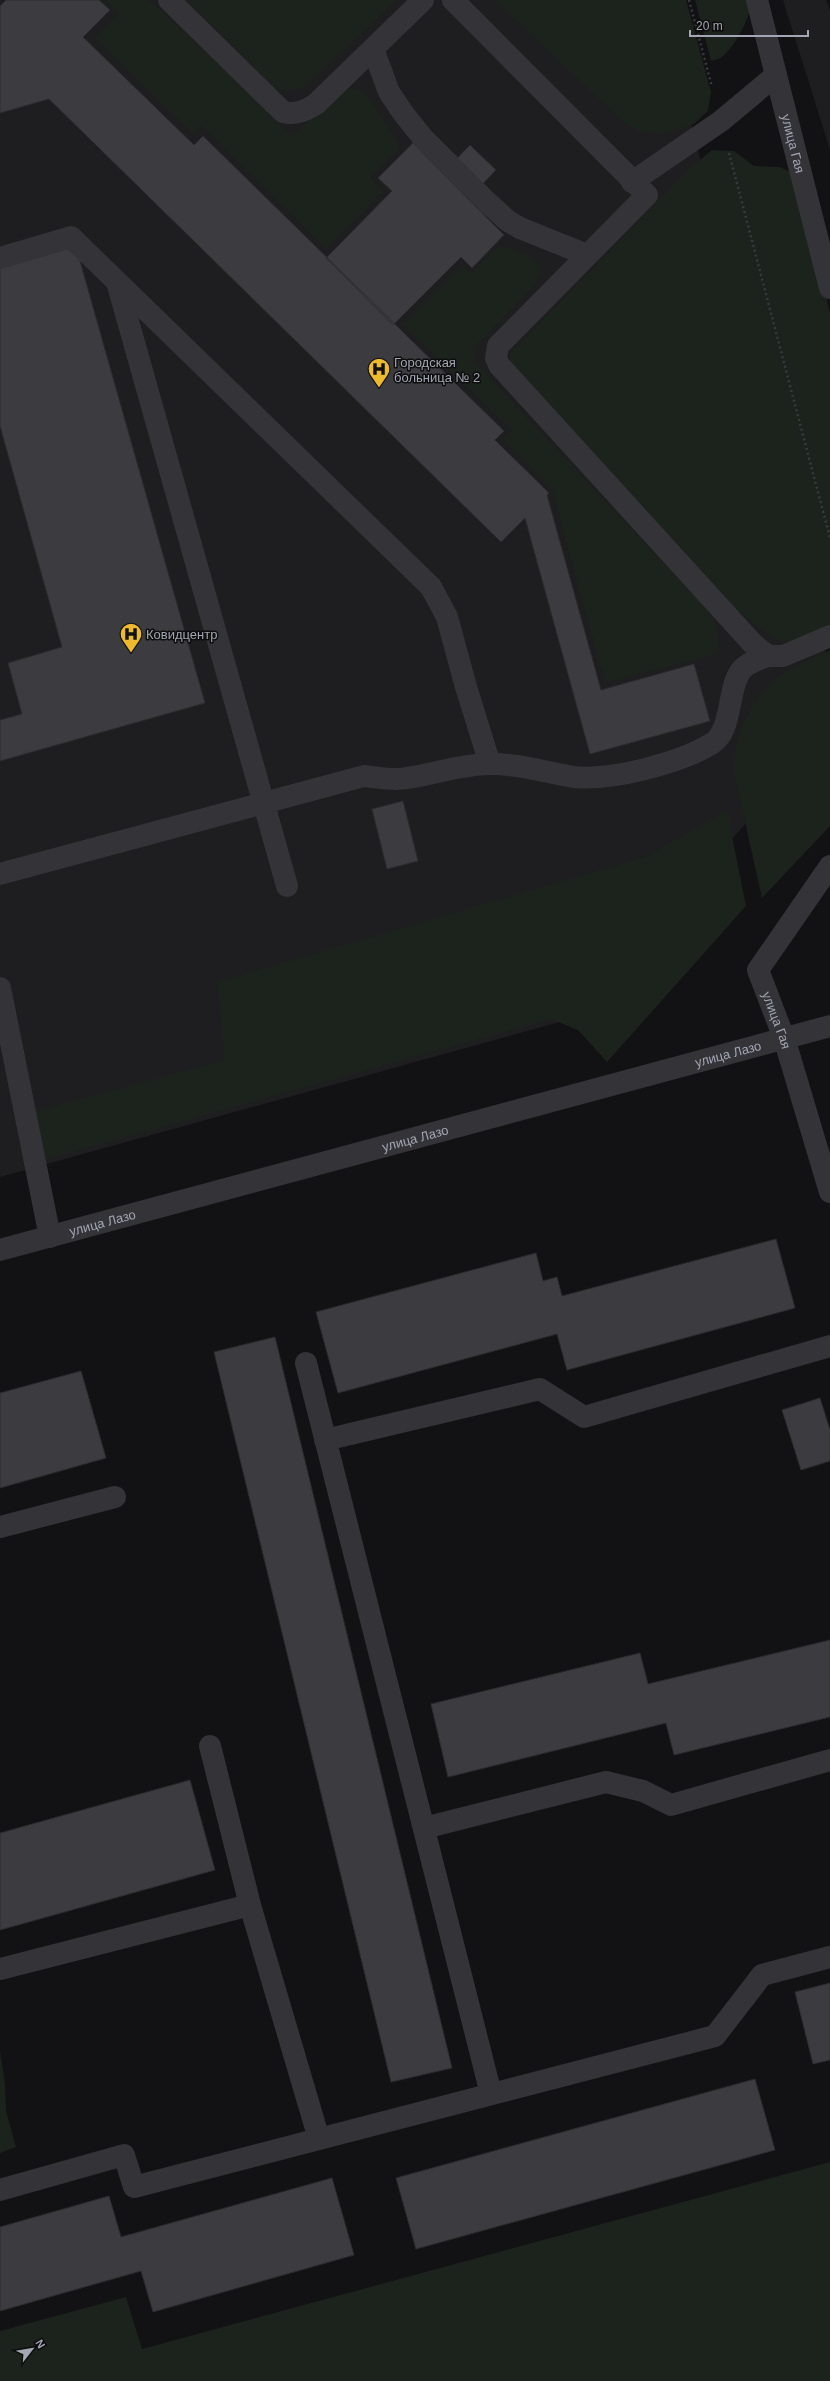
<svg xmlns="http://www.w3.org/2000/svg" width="830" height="2381" viewBox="0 0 830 2381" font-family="Helvetica,sans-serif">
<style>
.built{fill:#1e1e20}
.green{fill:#1c231d}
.building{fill:#3c3c40;stroke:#2c2c2f}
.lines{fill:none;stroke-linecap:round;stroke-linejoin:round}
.path{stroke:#393a3f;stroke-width:2.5;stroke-dasharray:2 3;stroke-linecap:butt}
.minor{stroke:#333338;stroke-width:22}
.labels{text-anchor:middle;stroke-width:3;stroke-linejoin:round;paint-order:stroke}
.street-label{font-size:13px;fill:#a3a7b3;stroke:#0d0d0e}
.poi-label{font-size:13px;fill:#a3a7b3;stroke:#0d0d0e;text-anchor:start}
</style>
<rect width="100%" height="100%" fill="#121113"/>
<path class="built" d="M0 0H660L830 669V731L567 1020 0 1177Z
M783 0H826L830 11V150Z"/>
<path class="green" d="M106 0H149L209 55 292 136 335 95 347 88 359 89 371 100 400 147 370 177 383 191 326 249 202 126 193 134 95 38 119 13Z
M187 0H397L302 89 277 90Z
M495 0H686L711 92 708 111 694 124 661 134 638 131 620 119Z
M695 0H750C754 13 734 47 723 56 720 59 715 60 711 61Z
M712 150 734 151 754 166 780 167 790 172 798 189 830 313V629L791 642 777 641 734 608 513 366 509 355 689 169Z
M499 246C514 250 537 254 541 272L531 289 474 348 473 360 702 604C714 619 722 634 716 654L605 683 552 490 503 439 512 430 403 325 462 266 471 274Z
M830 650V826L762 898 735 777C730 745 748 705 771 683 785 670 813 659 830 650Z
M727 811 746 906 607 1062 578 1030 551 1019 43 1160 29 1113 225 1060 217 982 645 857Z
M0 2051 5 2084 6 2111 16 2147 0 2153Z
M830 2162V2381H0V2331L126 2297 142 2349Z"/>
<path class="building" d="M6 0H99L110 10 83 37 194 145 203 136 504 431 495 440 549 493 547 495 601 690 694 664 710 721 590 754 525 518 501 542 49 99 0 113V6Z
M413 143 504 235 472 268 461 257 393 325 326 258 392 191 378 178Z
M470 145 496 170 469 198 443 173Z
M74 240 205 703 0 761V720L22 714 8 663 62 647 0 426V261Z
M403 801 418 861 387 869 372 809Z
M776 1239 795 1308 567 1370 557 1334 338 1393 316 1312 536 1253 543 1281 557 1277 562 1296Z
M275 1337 452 2068 391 2082 214 1352Z
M81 1371 106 1458 0 1488V1393Z
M820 1398 830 1430V1461L801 1470 782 1410Z
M830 1640V1717L674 1755 666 1723 448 1777 431 1704 640 1653 648 1684Z
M190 1780 215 1870 0 1930V1833Z
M830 1983V2060L813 2064 795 1992Z
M755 2079 775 2150 416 2249 396 2178Z
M332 2178 354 2255 153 2312 141 2271 0 2311V2227L109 2196 121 2237Z"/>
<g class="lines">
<path class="path" d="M689 0 712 87
M729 153 830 538"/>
<g class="minor">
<path d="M169 0 283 112C296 115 305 111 316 104L423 0"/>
<path d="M453 0 647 195 498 346 496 358 499 365 754 645 768 656H783L830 636"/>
<path id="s1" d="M757 0 830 288"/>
<path d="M373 49 389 92 403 113 423 138 486 201 508 221 520 228 587 255"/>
<path d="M632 182 721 121 776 75"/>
<path d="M0 258 71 237 431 587 447 617 466 687 490 764"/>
<path d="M117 282 287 886"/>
<path id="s2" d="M830 866 758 970 784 1038 830 1192"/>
<path d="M0 874 364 776C377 777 393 781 407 778 434 774 463 764 490 764 514 763 549 773 574 777 611 781 680 763 711 744 733 731 727 691 740 672 746 663 759 659 768 656"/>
<path d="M0 988 50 1237"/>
<path id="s3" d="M0 1250 830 1026"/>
<path d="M306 1363 491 2094"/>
<path d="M325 1440 540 1389 584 1417 830 1346"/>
<path d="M0 1527 115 1497"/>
<path d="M210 1746 250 1905"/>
<path d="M424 1828 606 1782 643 1791 671 1805 830 1760"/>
<path d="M0 1969 250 1905 319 2139"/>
<path d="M0 2190 124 2155 134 2187 715 2036 762 1975 830 1957"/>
</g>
</g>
<defs>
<g id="hospital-pin" transform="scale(1.15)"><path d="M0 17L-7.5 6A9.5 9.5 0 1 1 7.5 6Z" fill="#edba2f" stroke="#0d0d0e"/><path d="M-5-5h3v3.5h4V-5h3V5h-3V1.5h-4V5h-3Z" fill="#111"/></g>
</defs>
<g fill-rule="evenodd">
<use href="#hospital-pin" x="379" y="369"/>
<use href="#hospital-pin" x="131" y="634"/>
</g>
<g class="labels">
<g class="street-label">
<text dy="5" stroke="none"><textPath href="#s1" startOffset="148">улица Гая</textPath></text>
<text dy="5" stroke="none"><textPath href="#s2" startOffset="180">улица Гая</textPath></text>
<text dy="5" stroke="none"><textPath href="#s3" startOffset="754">улица Лазо</textPath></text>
<text dy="5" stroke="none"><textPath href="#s3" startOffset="430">улица Лазо</textPath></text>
<text dy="5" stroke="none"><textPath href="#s3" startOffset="106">улица Лазо</textPath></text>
</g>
<g class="poi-label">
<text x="394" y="367">Городская<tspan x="394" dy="15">больница № 2</tspan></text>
<text x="146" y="639">Ковидцентр</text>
</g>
</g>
<g transform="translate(32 2349) rotate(59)" stroke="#0d0d0e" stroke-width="3" paint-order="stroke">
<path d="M0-3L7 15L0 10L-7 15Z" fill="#a3a7b3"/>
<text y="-6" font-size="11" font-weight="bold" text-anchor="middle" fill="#a3a7b3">N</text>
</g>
<path d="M690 30v6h118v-6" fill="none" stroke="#a3a7b3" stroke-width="2"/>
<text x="696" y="30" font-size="12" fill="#a3a7b3" stroke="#0d0d0e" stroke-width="3" paint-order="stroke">20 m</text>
</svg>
